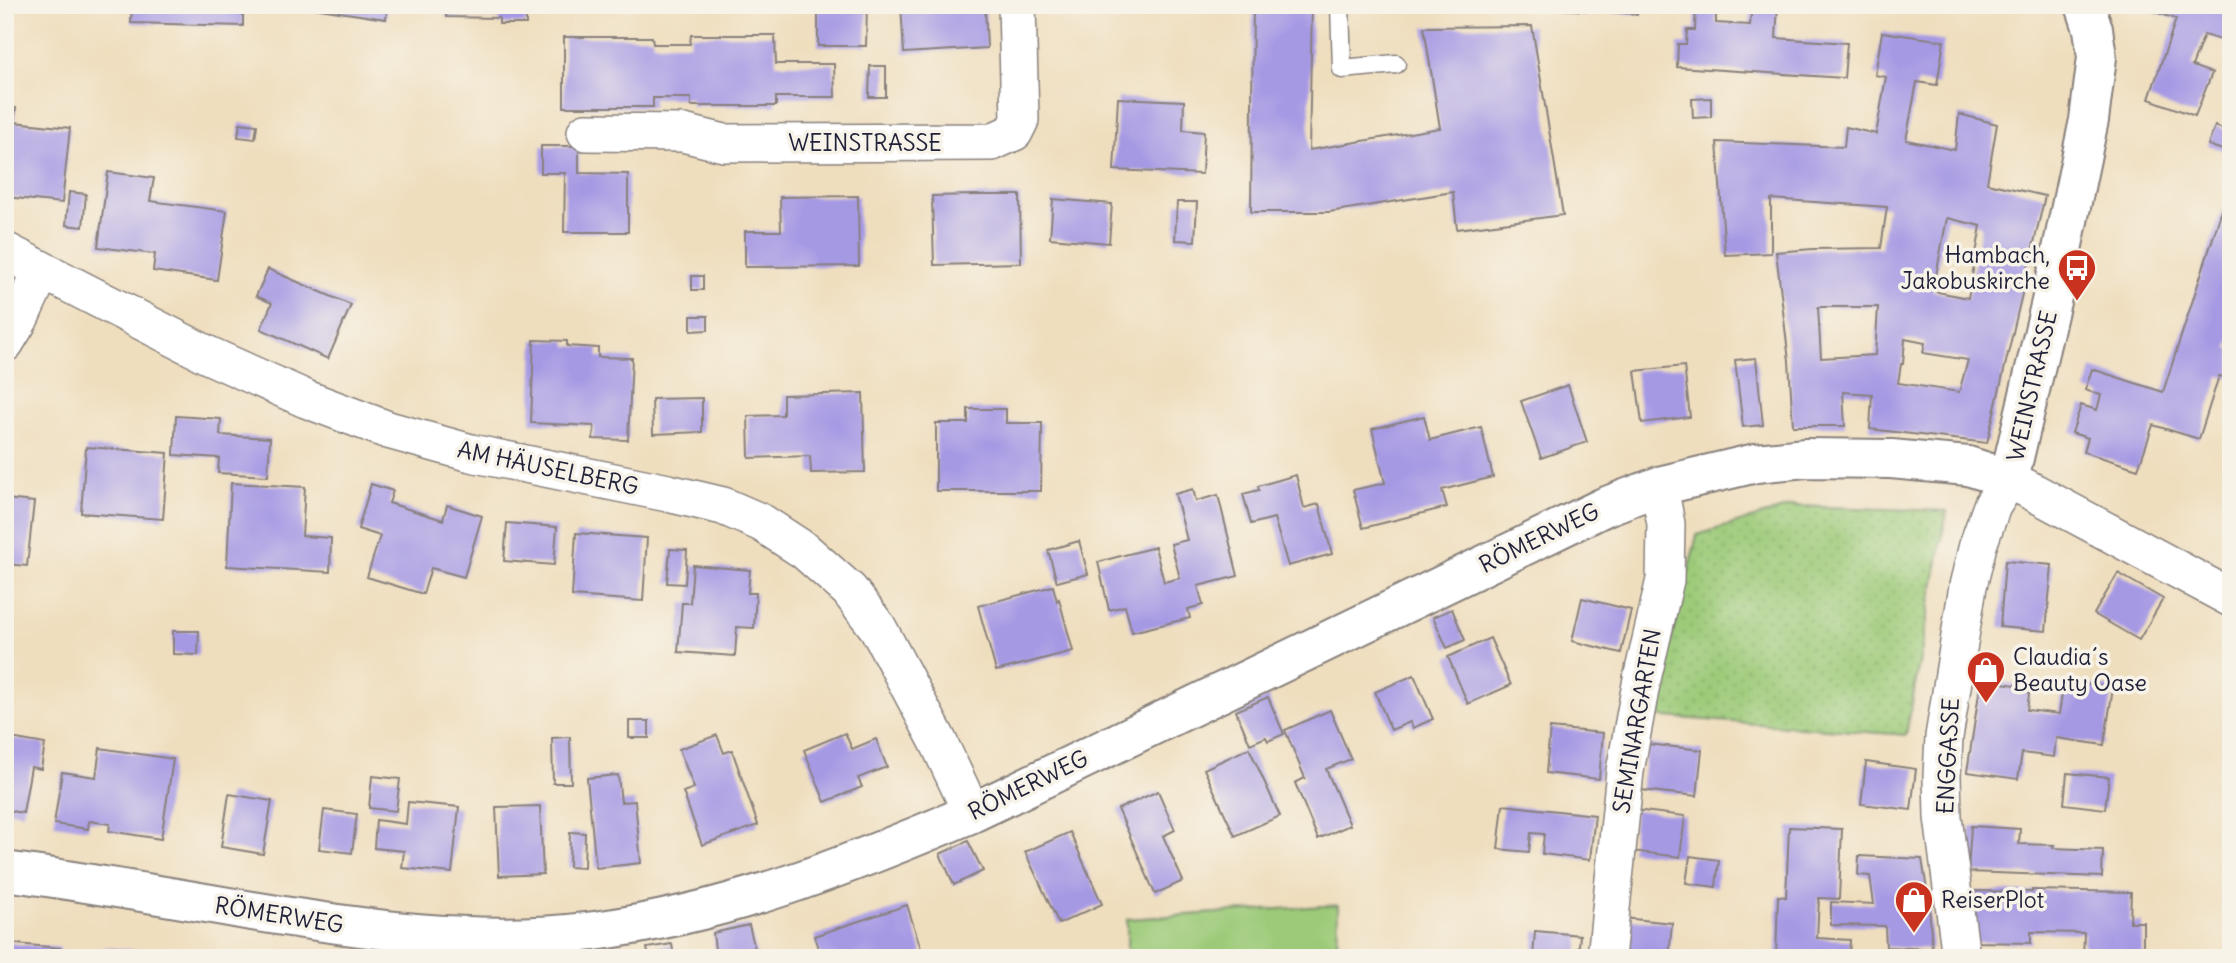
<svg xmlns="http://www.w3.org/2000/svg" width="2236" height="963" viewBox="0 0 2236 963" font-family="Delius,sans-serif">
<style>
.grass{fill:#9cca78;stroke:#5f765a;stroke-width:2}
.park{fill:url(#park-dots);stroke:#5f765a;stroke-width:2}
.building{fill:#a699e4;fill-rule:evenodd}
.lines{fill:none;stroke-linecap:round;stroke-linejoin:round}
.lane-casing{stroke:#88807c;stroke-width:21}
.street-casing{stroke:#88807c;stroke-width:40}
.secondary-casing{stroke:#88807c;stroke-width:42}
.lane{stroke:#fff;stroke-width:18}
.street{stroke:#fff;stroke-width:37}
.secondary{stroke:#fff;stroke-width:38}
.labels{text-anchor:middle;stroke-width:7;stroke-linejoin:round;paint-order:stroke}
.street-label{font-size:23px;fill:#22223b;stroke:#f7f3e8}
.poi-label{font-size:23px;fill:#22223b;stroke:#f7f3e8;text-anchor:start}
</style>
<defs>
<pattern id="park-dots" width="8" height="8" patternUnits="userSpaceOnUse" patternTransform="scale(1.75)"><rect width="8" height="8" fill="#9cca78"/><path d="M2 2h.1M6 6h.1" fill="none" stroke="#86ad69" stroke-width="1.8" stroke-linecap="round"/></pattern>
</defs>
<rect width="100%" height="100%" fill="#f7f3e8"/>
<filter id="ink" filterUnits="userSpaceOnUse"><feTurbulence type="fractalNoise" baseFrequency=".0143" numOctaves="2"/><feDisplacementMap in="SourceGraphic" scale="14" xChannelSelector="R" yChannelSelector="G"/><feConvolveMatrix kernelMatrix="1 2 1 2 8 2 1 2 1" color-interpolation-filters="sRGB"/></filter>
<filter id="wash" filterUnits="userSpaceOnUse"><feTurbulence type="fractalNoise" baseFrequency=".00686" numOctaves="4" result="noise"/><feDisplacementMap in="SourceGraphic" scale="28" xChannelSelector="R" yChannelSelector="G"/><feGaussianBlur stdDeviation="1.57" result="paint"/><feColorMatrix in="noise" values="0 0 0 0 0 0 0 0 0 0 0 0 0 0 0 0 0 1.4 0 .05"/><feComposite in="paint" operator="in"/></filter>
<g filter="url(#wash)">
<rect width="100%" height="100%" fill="#efdebe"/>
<path class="grass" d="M1338 905 1337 958H1127V919Z"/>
<path class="park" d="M1793 506 1947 511 1906 735 1653 716 1697 535Z"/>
<g id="blocks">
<path class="building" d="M132 5H243V26L131 23Z
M293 5H388L386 19Z
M447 5H526V24H499V18L446 17Z
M818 5H867L866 46H818Z
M901 5H985L987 48 904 53Z
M1253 5H1312L1309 150 1440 128 1424 27 1532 26 1563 215 1457 229 1453 192 1329 212H1251Z
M1543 5H1638L1637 14 1543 8Z
M1696 5H1716V23L1750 25 1752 5H1778L1776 38 1847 43 1844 78 1677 67 1678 44H1686L1687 30H1695Z
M1807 5H1829V9L1807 7Z
M2135 5H2231V43L2204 35 2192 66 2212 73 2195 116 2149 99 2176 19Z
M1882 32 1944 41 1937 85 1917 82 1906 140 1955 150 1959 114 1997 124 1987 183 2045 196 1987 443 1870 429 1872 394 1843 392 1845 426H1793L1789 361 1776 252 1813 249 1881 248 1887 207 1771 199V253L1725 255 1717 142 1844 147 1846 127 1876 134 1886 77 1875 75ZM1947 218 1981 226 1968 298 1933 291ZM1818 307H1878L1875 355 1821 358ZM1905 339 1925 343 1923 353 1968 360 1959 392 1898 383 1901 364H1903Z
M691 35H775L776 64H834L835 97H776V106H691V98H653V107H564V37H652L653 44H690Z
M870 66H886V97H869Z
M1118 98 1184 101 1183 130 1204 132 1202 174 1114 170Z
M1711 98V117L1693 118 1692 99Z
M5 106 16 108 14 122 70 128 62 203 6 197 9 178H5Z
M240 123 257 125 255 139 238 137Z
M2215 126 2231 132V153L2208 145Z
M541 146H579V173L628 174V232H564L565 173H541Z
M108 172 154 178 150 201 227 211 217 280 153 271 155 254 98 247Z
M69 192 86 194 83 227 66 225Z
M976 195H1020L1021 263 934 265 932 196Z
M858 196 859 266 745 267V231H781L780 197Z
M1053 199 1112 204 1109 243 1050 238Z
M1177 202H1197L1195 241 1175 240Z
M2223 207 2231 211V340L2228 348 2231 349V379L2219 376 2199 439 2153 425 2138 469 2084 452 2088 438 2072 433 2081 405 2097 410 2101 395 2085 390 2092 369 2163 392Z
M268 269 351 305 328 359 261 329 272 303 256 296Z
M692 276H703V290H692Z
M691 316H708V330L691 331Z
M534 340 567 341V346L598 348V357L632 358 628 440 593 439 594 426 531 423Z
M1756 358 1763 425 1743 427 1735 360Z
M1684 366 1690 417 1642 423 1635 371Z
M1568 385 1587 442 1541 458 1521 401Z
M863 393 865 472 811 473 810 456 749 458 748 416 783 415V395Z
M702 398V432L653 434 652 399Z
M968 409H1006V423H1042L1041 491H936V423H968Z
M176 416 221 419 220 435 270 438 268 476 218 473 219 458 174 455Z
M1424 416 1430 440 1481 427 1493 477 1442 490 1447 507 1363 528 1353 490 1385 483 1372 429Z
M86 447 168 453 163 519 81 513Z
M1296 475 1304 508 1319 504 1332 554 1288 566 1274 518 1251 524 1243 494 1259 490 1258 486Z
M231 483 305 487 302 536 331 538 330 572 227 566Z
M371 484 393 491 389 503 443 520 447 505 482 516 464 577 431 568 423 594 367 577 380 536 358 529Z
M1193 489 1196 501 1218 495 1238 576 1198 586 1203 605 1188 609 1190 618 1132 632 1125 606 1109 610 1098 562 1155 547 1164 582 1180 578 1171 544 1187 540 1175 494Z
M5 499 34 502 27 566 5 564Z
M507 523 557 527 554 565 504 561Z
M576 533 647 538 643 601 572 596Z
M1079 541 1088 574 1057 582 1048 550Z
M670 549 687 550 685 584 667 583Z
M2005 561 2052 565 2046 631 2000 627Z
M693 565 750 570 748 593H756L754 628 737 627 735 656 678 652 682 603H690Z
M2118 573 2163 599 2139 640 2094 614Z
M1053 586 1057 601 1059 599 1073 651 996 671 978 606Z
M1582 598 1631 610 1621 653 1572 641Z
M1452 609 1465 640 1447 648 1433 617Z
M173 631H199L198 655 173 654Z
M1490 638 1511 685 1468 704 1448 657Z
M1414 675 1433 719 1413 728 1410 722 1391 730 1375 692Z
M1981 680 2030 687 2027 710 2059 714 2064 681 2113 688 2104 745 2056 738 2054 757 2022 753 2018 779 1967 772Z
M1268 697 1284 734 1268 741 1266 737 1250 744 1236 711Z
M1330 710 1351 759 1326 769 1350 825 1318 839 1295 783 1305 778 1285 730Z
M629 721H649V738H629Z
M1550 728 1603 733 1599 779 1546 773Z
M845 733 852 749 876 739 887 767 858 778 862 787 825 802 804 750Z
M717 735 724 753 732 750 758 825 702 845 683 792 694 788 679 749Z
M5 737 45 744 41 769 31 767 23 813 5 810Z
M570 737 571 783H553L552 738Z
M1647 744 1702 750 1697 796 1641 790Z
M100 748 173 759 161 839 109 831 110 824 89 821 88 829 54 824 62 772 96 777Z
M1249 748 1280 816 1235 836 1204 769Z
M1866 762 1916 769 1911 810 1861 804Z
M2067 773 2109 777 2105 809 2064 804Z
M618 775 621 802 635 801 641 863 596 868 587 778Z
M372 776 400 779 396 811 369 808Z
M1158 791 1175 830 1163 836 1183 881 1155 894 1118 809Z
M229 794 272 801 263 854 221 847Z
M408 802 459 807 452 873 402 868 404 851 374 848 376 820 406 824Z
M1503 805 1595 815 1590 860 1542 854 1544 834 1531 833 1529 852 1498 849Z
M540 806 543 874 499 876 496 807Z
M324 810 357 814 352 853 319 849Z
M1635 810 1685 816 1680 857 1631 851Z
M1971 826 2020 829 2019 844 2054 845 2053 848 2103 850 2102 877 1968 872Z
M1789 827 1842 829 1839 899 1819 898 1817 938 1850 940 1849 958H1776L1778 896 1786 897Z
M570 832 585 833 584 868 569 867Z
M1070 832 1102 904 1059 924 1025 852Z
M968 841 983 871 954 885 940 854Z
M1690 856 1719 860 1716 887 1686 883Z
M1859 856 1922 859 1929 902 1932 949 1886 947 1885 926 1831 925V902L1874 904 1870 876 1858 875Z
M2032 890 2131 892 2130 922H2143V958H2083L2084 933 2031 932V943L1974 942 1975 891 2032 892Z
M907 905 924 958H821L814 936Z
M1623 918 1672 923 1669 958H1619Z
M749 925 757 957 716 958 713 933Z
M1535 931 1580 935 1578 958H1533Z
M5 943 60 948V958H5Z
M672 944 674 958H649L647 948Z
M104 947 153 952V958H103Z"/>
</g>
</g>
<g filter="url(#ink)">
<use href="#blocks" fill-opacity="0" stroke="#88807c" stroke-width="2"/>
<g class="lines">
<g class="lane-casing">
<path id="lane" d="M1340 5 1342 69 1396 64"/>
</g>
<g class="street-casing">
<path id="street" d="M586 132 683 133 724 143 992 142 1014 132 1020 120 1017 5
M5 251 208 355 306 399 388 430 471 453 668 493 723 506 762 523 805 551 849 590 878 628 938 741 972 813
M5 343 19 320 42 270
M1606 958 1625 771 1642 679 1665 580 1666 524 1659 486
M1961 958 1943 817 1942 776 1944 737 1968 586 1978 545 1992 506 2009 479 2231 598"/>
</g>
<g class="secondary-casing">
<path id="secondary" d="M5 871C86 882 166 896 246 910 361 929 477 946 594 931 726 914 850 865 972 813L1604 507 1659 486 1756 463 1805 458 1891 459 1968 466 2009 479 2053 293 2089 120 2097 57 2093 29 2085 5"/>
</g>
<use href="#lane" class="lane"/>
<use href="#street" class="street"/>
<use href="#secondary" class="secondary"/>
</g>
</g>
<defs>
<g id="bus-pin" transform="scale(2.0125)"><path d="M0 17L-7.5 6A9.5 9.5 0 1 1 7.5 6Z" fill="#c8321e" stroke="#f7f3e8"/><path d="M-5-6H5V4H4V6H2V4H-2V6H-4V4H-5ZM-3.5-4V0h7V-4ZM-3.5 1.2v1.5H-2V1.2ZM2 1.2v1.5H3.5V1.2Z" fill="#fff"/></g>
<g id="shop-pin" transform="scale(2.0125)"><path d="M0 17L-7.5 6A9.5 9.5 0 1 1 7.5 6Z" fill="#c8321e" stroke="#f7f3e8"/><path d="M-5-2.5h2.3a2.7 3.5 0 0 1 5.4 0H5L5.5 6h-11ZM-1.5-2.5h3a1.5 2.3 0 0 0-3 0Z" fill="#fff"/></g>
</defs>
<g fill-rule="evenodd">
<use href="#bus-pin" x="2077" y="268"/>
<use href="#shop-pin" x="1986" y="670"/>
<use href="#shop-pin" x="1914" y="900"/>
</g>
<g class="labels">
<g class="street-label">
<text x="865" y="151">WEINSTRASSE</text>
<text transform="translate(2032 386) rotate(-77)" y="8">WEINSTRASSE</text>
<text transform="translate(548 468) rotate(12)" y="8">AM HÄUSELBERG</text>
<text transform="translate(1539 538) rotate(-26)" y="8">RÖMERWEG</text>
<text transform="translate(1637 721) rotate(-80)" y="8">SEMINARGARTEN</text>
<text transform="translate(1948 756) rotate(-87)" y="8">ENGGASSE</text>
<text transform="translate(1028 785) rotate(-26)" y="8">RÖMERWEG</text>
<text transform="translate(279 915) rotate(9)" y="8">RÖMERWEG</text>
</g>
<g class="poi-label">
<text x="2050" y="263" text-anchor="end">Hambach,<tspan x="2050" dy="26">Jakobuskirche</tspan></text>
<text x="2013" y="665">Claudia´s<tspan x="2013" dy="26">Beauty Oase</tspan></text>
<text x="1941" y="908">ReiserPlot</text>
</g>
</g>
<rect width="2236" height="963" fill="none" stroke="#f7f3e8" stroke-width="28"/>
</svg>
